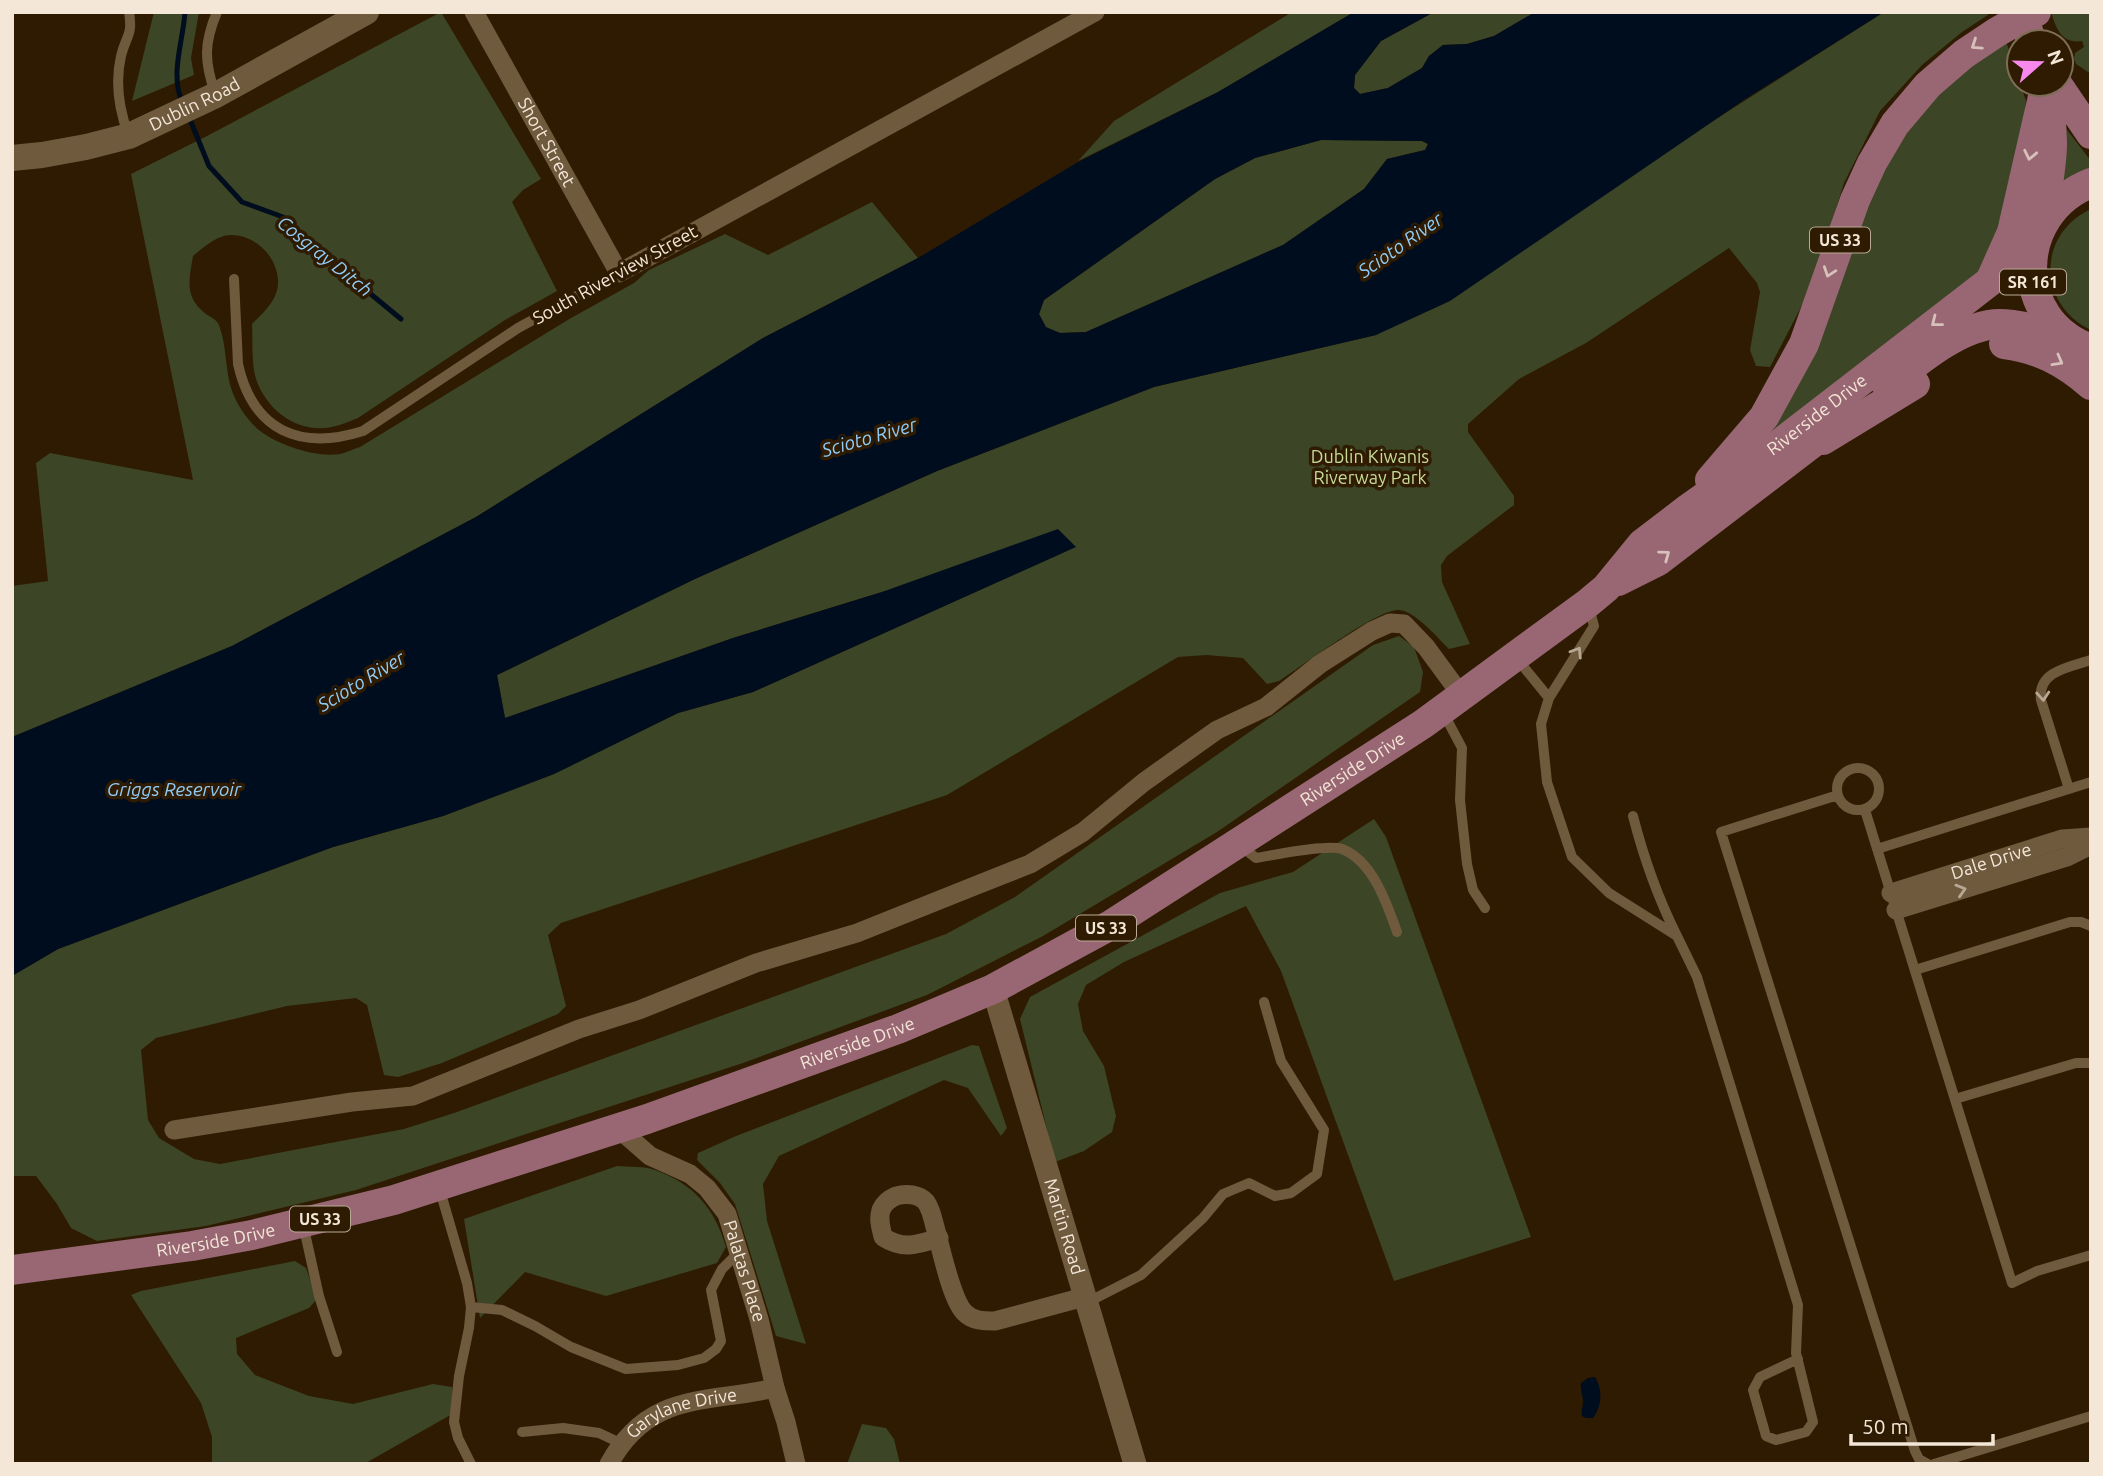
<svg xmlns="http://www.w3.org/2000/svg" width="2103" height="1476" viewBox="0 0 2103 1476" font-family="Ubuntu,sans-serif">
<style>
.green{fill:#3c4525}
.water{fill:#000d1e;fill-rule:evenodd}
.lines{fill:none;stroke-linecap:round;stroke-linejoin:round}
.stream{stroke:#000d1e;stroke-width:5}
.service{stroke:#6f5a3e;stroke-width:10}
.minor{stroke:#6f5a3e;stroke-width:19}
.tertiary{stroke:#6f5a3e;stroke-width:23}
.secondary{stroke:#6f5a3e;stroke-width:26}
.primary{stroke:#986773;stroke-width:30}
.oneway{stroke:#d8c1ba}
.oneway2{stroke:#b8a893}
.labels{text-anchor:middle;stroke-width:7;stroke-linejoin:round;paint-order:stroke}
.shield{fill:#2e1b01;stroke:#b9aa98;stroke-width:2}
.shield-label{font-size:16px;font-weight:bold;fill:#f4e7d8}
.street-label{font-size:18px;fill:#f4e7d8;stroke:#2e1b01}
.park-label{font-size:18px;fill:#c7db99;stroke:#2e1b01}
.water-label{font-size:19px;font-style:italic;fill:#90ccf9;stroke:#2e1b01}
</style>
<rect width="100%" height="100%" fill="#2e1b01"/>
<path class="green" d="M154 12H199L191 58 194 75 132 101Z
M441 12 541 179 523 190 512 202 557 291 505 320 358 418C350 421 341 425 332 427 298 434 267 411 256 379 251 362 253 341 252 324 263 313 277 301 278 284 279 258 256 235 231 235 217 235 203 248 193 256 189 280 184 297 206 314 212 318 218 320 220 328 227 348 225 371 232 391 237 405 248 421 259 430 277 445 317 458 340 454 346 453 353 449 360 447L571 318 634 283 649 270 725 234 768 255 872 202 918 258 763 338 476 517 232 646 12 737V586L48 581 36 463 50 453 193 480 131 174 207 136Z
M1292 12H1354L1218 92 1078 161 1114 121Z
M1434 12H1535L1494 36 1467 44 1443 45 1429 56 1422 68 1388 88 1360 94 1354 88 1355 75 1381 41Z
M1884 12H1987L1988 15 1962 32 1922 65 1880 111 1844 183 1813 284 1770 367 1756 366 1750 350 1760 292 1757 283 1729 248 1586 343 1519 379 1468 424V432L1514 496V505L1447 556 1441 565 1442 582 1470 644 1449 649C1438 638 1415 611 1399 610 1378 608 1301 667 1279 681L1267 684 1243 658 1206 655 1178 657 947 795 561 923 548 935 566 1006 558 1014 442 1063 398 1077 384 1075 367 1005 356 998 287 1006 156 1038 141 1050 148 1120 159 1138 194 1159 220 1164 404 1129 454 1113 946 934 1015 897 1373 645 1399 636 1414 647 1423 672 1420 692 1217 832 1043 936 927 995 743 1063 356 1190 206 1226 97 1241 71 1228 57 1204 36 1176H12V976L58 949 333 847 443 816 554 774 678 713 753 692 1075 547 882 592 733 638 505 718 497 675 697 578 937 471 1154 387 1376 335Z
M2091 12V74L2076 64 2074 59 2075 53 2084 47 2082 41C2061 44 2057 29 2051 13Z
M2004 35 2026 101 2022 143 2014 186 1980 275 1773 443 1761 431 1900 128Z
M2064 126 2091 161V176L2060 190Z
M1321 140 1422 141 1428 144 1425 150 1387 159 1364 189 1283 245 1086 332 1060 333 1046 328 1039 314 1044 300 1215 179 1255 158Z
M2091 209V330C2037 304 2037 234 2091 209Z
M1374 819 1386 837 1531 1237 1394 1281 1281 971 1246 906 1124 962 1086 985 1078 1004 1083 1031 1104 1066 1116 1116 1112 1132 1084 1151 1055 1162 1020 1019 1030 997 1220 893 1293 872Z
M972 1045 979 1046 1007 1128 1001 1136 968 1088 944 1080 779 1156 763 1184 767 1221 806 1344 776 1336 735 1204 720 1183 697 1160 698 1153 736 1136Z
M617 1166C629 1167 644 1166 655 1170 694 1184 715 1209 726 1247L717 1263 606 1296 525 1272 480 1318 464 1219Z
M295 1261 306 1268 317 1299 309 1308 236 1338 237 1354 255 1375 309 1396 353 1404 433 1384 452 1387 454 1413 364 1464H212V1437L201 1403 131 1295 141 1291Z
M862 1424 886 1428 894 1439 900 1464H847Z"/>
<path class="water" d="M1354 12H1434L1381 41 1355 75 1354 88 1360 94 1388 88 1422 68 1429 56 1443 45 1467 44 1494 36 1535 12H1884L1744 100 1450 301 1376 335 1154 387 937 471 697 578 497 675 505 718 733 638 882 592 1058 529 1076 547 753 692 678 713 554 774 443 816 333 847 58 949 12 976V737L232 646 476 517 763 338 918 258 1078 162 1218 92ZM1321 140 1422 141 1428 144 1425 150 1387 159 1364 189 1283 245 1086 332 1060 333 1046 327 1039 314 1044 300 1215 179 1255 158Z
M1595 1377C1603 1390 1602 1406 1593 1418H1586L1582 1416C1581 1411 1583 1407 1583 1402 1583 1395 1580 1390 1581 1383L1588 1378Z"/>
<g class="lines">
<path class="stream" d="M182 102C170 73 183 42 185 12
M189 117 209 166 242 202 283 217 338 267 401 319"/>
<path class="service" d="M215 93C204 61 204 43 217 12
M128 134C119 109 115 82 121 56 126 35 133 36 129 12
M234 279 238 364C253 431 300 451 363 431L518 328 619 273
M1589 607 1594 626 1549 698 1541 724 1547 782 1572 857 1609 893 1677 936 1697 977 1798 1305 1796 1353 1813 1422 1806 1432 1776 1440 1766 1436 1753 1390 1760 1377 1798 1359
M1518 660 1549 698
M1444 714 1462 748 1460 800 1467 864 1473 890 1485 908
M1837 789a21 21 0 1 1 42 0a21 21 0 1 1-42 0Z
M2069 789 2041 700C2037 671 2070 667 2091 660
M1838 795 1721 832 1915 1451 1919 1459 1928 1464
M1865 810 2012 1283 2037 1271 2091 1255
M1633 816C1644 859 1657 896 1677 936
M1241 846 1256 858C1275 855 1326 844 1342 849 1373 861 1387 904 1397 932
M1877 849 2091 782
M1915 970 2070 922H2081L2091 926
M1955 1099 2076 1063H2091
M439 1187 467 1283 471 1307 469 1328 459 1376 454 1422 458 1438 471 1464
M303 1224 319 1296 337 1352
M1086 1303 1141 1275 1203 1218 1223 1194 1249 1183 1275 1196 1291 1193 1317 1174 1324 1130 1281 1061 1264 1002
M471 1307 502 1310 535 1326 571 1347 626 1369 678 1365 704 1358 716 1349 721 1341 711 1290 722 1269 738 1253
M522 1432 563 1428 599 1433 620 1443
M1934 1464 2091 1416"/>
<g class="minor">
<path id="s1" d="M474 12 619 273 1095 12"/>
<path id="s2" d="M1891 893 2062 839 2091 837"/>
<path d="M1896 910 2067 857 2091 845"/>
<path id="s3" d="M618 1128 650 1156 690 1174 707 1188 727 1214 759 1319 775 1388 786 1422 796 1464"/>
<path d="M174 1130 352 1102 413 1096 579 1029 639 1010 756 963 857 933 977 885 1030 864 1083 832 1144 782 1217 730 1266 707 1320 664 1372 631 1390 623 1404 624 1426 647 1462 696"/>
<path d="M939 1238C917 1245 903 1250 883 1237 881 1227 878 1220 881 1210 884 1203 889 1199 896 1196 906 1193 919 1194 926 1202 931 1209 933 1219 935 1227 941 1247 951 1300 965 1313 973 1321 984 1321 995 1321L1084 1297"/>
<path id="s4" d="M609 1464C649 1391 705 1404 775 1388"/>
</g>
<path class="tertiary" id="s5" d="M993 989 1135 1464"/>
<path class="secondary" id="s6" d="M12 158 42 155 86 147 129 136 216 95 366 12"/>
<g class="primary">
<path d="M2021 12 2032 42"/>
<path d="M2057 84 2091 134"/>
<path d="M2091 183C2014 213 2011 321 2091 349"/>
<path d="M2043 222C2047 179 2057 153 2049 108"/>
<path d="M1992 277 2012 232 2045 88"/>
<path d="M2004 344C2038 348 2064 362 2091 385"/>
<path d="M1887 386C1916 363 1961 324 2000 324 2020 324 2045 332 2065 335"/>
<path d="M1823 440 1915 384"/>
<path d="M1710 480 1764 417 1804 344 1855 200 1872 163 1895 124 1928 85 1964 54 1997 32 2023 17 2036 12"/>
<path d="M1618 581 1658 561 1836 425"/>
<path id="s7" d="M12 1270 192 1246 252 1235 394 1200 647 1119 898 1029 993 989 1109 926 1423 724 1588 603 1606 588 1642 544 1689 508 1778 445 2033 248"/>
</g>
</g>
<defs><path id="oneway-chevron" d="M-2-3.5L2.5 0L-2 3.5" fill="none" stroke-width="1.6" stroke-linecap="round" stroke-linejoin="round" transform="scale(1.75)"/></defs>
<g class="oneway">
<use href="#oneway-chevron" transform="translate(1976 45) rotate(146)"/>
<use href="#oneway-chevron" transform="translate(2030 155) rotate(102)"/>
<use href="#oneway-chevron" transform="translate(1829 272) rotate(109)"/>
<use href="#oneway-chevron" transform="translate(1936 322) rotate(142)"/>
<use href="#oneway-chevron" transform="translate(2058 361) rotate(29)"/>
<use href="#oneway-chevron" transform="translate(1665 555) rotate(-36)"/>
</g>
<g class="oneway2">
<use href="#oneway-chevron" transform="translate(1577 652) rotate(-58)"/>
<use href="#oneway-chevron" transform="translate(2043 696) rotate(86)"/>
<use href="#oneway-chevron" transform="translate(1961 890) rotate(-17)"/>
</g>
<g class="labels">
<g class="shield">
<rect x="1810" y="227.5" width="60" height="25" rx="5"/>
<rect x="2000" y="269.5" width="66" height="25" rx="5"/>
<rect x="1076" y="915.5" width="60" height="25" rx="5"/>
<rect x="290" y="1206.5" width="60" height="25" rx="5"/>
</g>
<g class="shield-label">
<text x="1840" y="246">US 33</text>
<text x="2033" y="288">SR 161</text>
<text x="1106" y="934">US 33</text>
<text x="320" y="1225">US 33</text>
</g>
<g class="street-label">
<text dy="6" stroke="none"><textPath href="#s6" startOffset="192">Dublin Road</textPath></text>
<text dy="6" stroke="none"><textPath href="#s1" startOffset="149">Short Street</textPath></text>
<text transform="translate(615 275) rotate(-29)" y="6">South Riverview Street</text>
<text dy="6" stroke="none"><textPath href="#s7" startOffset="2032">Riverside Drive</textPath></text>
<text dy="6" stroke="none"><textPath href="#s7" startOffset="1446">Riverside Drive</textPath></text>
<text dy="6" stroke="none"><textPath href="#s2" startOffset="105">Dale Drive</textPath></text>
<text dy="6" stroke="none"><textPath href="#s7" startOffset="878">Riverside Drive</textPath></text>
<text dy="6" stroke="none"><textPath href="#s5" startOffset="248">Martin Road</textPath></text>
<text dy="6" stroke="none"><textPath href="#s7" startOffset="206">Riverside Drive</textPath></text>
<text dy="6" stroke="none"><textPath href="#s3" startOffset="201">Palatas Place</textPath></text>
<text dy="6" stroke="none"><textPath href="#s4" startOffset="94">Garylane Drive</textPath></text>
</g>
<g class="park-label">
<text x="1370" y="463">Dublin Kiwanis<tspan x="1370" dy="21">Riverway Park</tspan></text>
</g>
<g class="water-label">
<text transform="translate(1400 245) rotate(-35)" y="7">Scioto River</text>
<text transform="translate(325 256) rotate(39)" y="7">Cosgray Ditch</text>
<text transform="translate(869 437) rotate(-16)" y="7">Scioto River</text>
<text transform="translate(361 681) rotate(-31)" y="7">Scioto River</text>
<text x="174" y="796">Griggs Reservoir</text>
</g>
</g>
<rect width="2103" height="1476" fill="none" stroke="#f4e7d8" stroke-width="28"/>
<g transform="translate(2040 63) rotate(70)"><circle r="33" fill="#2e1b01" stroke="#7d6d57" stroke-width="2"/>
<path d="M0-5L12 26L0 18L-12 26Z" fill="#f788ec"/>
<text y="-10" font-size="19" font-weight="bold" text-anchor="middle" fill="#f4e7d8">N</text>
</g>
<path d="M1851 1434v10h142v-10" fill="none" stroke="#f4e7d8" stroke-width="3.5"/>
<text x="1862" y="1434" font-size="21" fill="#f4e7d8" stroke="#2e1b01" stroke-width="5" paint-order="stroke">50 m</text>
</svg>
